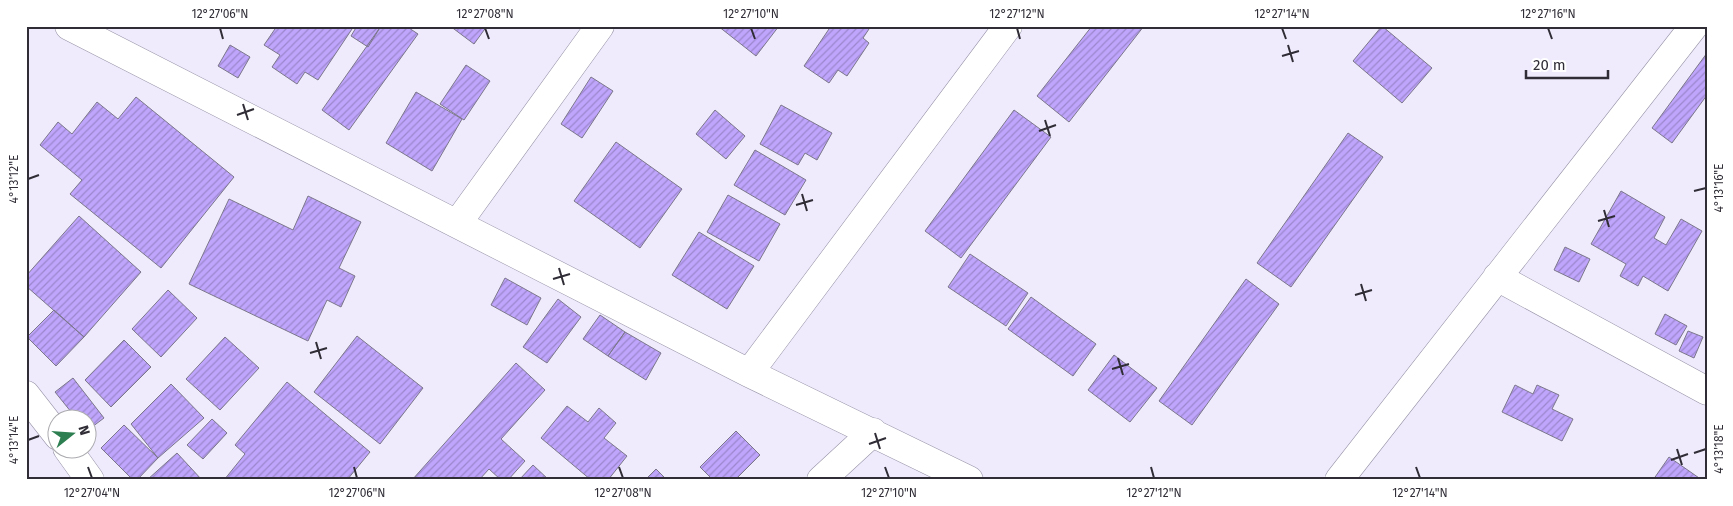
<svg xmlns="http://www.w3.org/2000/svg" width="1733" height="506" viewBox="0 0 1733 506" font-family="'Fira Sans',sans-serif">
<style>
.building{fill:url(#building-hatch);stroke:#7c778b}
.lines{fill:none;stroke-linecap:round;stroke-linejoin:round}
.minor-casing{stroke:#9792a6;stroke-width:29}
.minor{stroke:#fff;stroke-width:28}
.ticks{fill:none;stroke:#302d36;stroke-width:2}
.neatline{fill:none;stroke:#302d36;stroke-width:2}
.ticks-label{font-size:12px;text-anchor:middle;fill:#302d36}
</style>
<defs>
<pattern id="building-hatch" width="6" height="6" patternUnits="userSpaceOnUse" patternTransform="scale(1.25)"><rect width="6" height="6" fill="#bfa5fc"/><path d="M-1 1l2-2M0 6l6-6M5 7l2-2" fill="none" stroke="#9c87cd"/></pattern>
</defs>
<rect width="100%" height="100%" fill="#efebfd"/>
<path class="building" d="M277 26H354L318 80 305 72 297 84 272 67 280 55 264 45Z
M357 26H381L368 47 351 36Z
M381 26H406L418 34 349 130 322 110Z
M450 26H487L474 44Z
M718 26H779L756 56Z
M831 26H871L863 38 869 43 847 76 838 70 829 83 804 66Z
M1092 26H1144L1069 122 1037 96Z
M1382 26 1432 68 1402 103 1353 61Z
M230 45 250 57 238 78 218 66Z
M1707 53V95L1672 143 1652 128Z
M466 65 490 81 464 120 440 104Z
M591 77 613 91 582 138 561 124Z
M416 92 462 119 432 171 386 143Z
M136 97 234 177 161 268 70 194 82 180 40 145 58 122 72 134 97 102 118 119Z
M781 105 832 133 817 160 805 153 798 165 760 144Z
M715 110 745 136 726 159 696 134Z
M1014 110 1051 137 961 258 925 231Z
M1348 133 1383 157 1291 287 1257 263Z
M616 142 682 189 640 248 574 201Z
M755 150 806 180 785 215 734 185Z
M1621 191 1665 217 1654 238 1666 245 1681 219 1702 231 1668 291 1643 276 1638 286 1620 276 1626 264 1591 244Z
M728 195 780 224 759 261 707 232Z
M308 196 361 222 339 268 355 276 341 307 327 300 308 341 189 284 229 199 293 230Z
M79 216 141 272 84 337 26 286V276Z
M699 232 754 266 727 309 672 275Z
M1565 247 1590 259 1579 282 1554 270Z
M970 254 1028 293 1006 326 948 287Z
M505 278 541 298 527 325 491 305Z
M1246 279 1279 304 1192 425 1159 401Z
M168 290 197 318 161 357 132 329Z
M1031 297 1096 344 1073 376 1008 329Z
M558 299 581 317 547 363 523 347Z
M54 310 84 337 56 366 27 337Z
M1665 314 1687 326 1676 345 1655 334Z
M600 315 625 332 608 356 583 339Z
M1688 331 1703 337 1694 358 1679 351Z
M625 332 661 353 646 380 608 356Z
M357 336 423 388 380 444 314 392Z
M225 337 259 368 220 410 186 379Z
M124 340 151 367 111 407 85 380Z
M1114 355 1157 388 1130 422 1088 390Z
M516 363 545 390 501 439 525 461 508 480H501L489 469 479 480H412Z
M73 378 104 418 88 430V418H76L55 392Z
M287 382 370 452 347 480H224L245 454 235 445Z
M171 384 204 418 158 458 131 424Z
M1515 385 1533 394 1537 385 1559 395 1552 409 1573 419 1562 441 1502 412Z
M567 406 588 422 599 408 616 423 604 438 627 456 608 480H591L541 438Z
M212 419 227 433 203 459 187 445Z
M124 425 158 458 137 480H133L101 448Z
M736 431 760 455 735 480H713L700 467Z
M177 453 202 480H147Z
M1669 457 1702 480H1653Z
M533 465 549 480H519Z
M656 469 667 480H645Z"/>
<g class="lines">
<g class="minor-casing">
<path id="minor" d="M69 26 749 373 969 480
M457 224 600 26
M1497 277 1707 391
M749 373 1008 26
M26 395 58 436
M67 448 90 480
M821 480 873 432
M1339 480 1694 26"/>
</g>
<use href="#minor" class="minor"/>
</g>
<path class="ticks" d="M220 28 223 39M485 28 489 39M751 28 755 39M1017 28 1020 39M1282 28 1286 39M1548 28 1552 39M1288 45 1293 62M1282 56 1299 51M243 104 248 120M237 115 254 109M1045 120 1050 136M1039 131 1056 125M28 179 39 175M1694 191 1706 188M802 194 807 211M796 205 813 200M1604 210 1609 227M1598 221 1615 216M559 268 564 285M553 279 570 274M1361 284 1366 301M1355 295 1372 290M316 342 321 359M310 353 327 348M1118 358 1123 375M1112 369 1129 364M875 433 880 449M28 440 39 436M869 444 886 438M1677 449 1682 465M1694 453 1706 449M1671 460 1688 454M88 467 92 478M354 467 357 478M619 467 623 478M885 467 889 478M1151 467 1154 478M1416 467 1420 478"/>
<rect width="1733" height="506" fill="none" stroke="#ffffff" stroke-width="55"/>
<g transform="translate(72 434) rotate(73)"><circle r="24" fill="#ffffff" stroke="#acabaf"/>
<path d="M0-4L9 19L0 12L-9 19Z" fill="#2d7f51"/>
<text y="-8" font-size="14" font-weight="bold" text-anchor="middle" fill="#302d36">N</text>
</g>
<path d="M1526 70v8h82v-8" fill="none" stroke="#302d36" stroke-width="2.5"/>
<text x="1533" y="70" font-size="15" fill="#302d36" stroke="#ffffff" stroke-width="4" paint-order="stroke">20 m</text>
<rect x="28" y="28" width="1678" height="450" class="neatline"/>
<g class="ticks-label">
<text x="220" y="18">12°27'06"N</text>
<text x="485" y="18">12°27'08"N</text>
<text x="751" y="18">12°27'10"N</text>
<text x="1017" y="18">12°27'12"N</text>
<text x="1282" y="18">12°27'14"N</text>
<text x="1548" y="18">12°27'16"N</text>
<text transform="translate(14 179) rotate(-90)" y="4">4°13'12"E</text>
<text transform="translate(1719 188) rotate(-90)" y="4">4°13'16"E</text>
<text transform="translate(14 440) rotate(-90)" y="4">4°13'14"E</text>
<text transform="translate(1719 449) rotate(-90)" y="4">4°13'18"E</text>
<text x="92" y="497">12°27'04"N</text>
<text x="357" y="497">12°27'06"N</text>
<text x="623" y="497">12°27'08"N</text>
<text x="889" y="497">12°27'10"N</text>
<text x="1154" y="497">12°27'12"N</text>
<text x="1420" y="497">12°27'14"N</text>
</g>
</svg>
